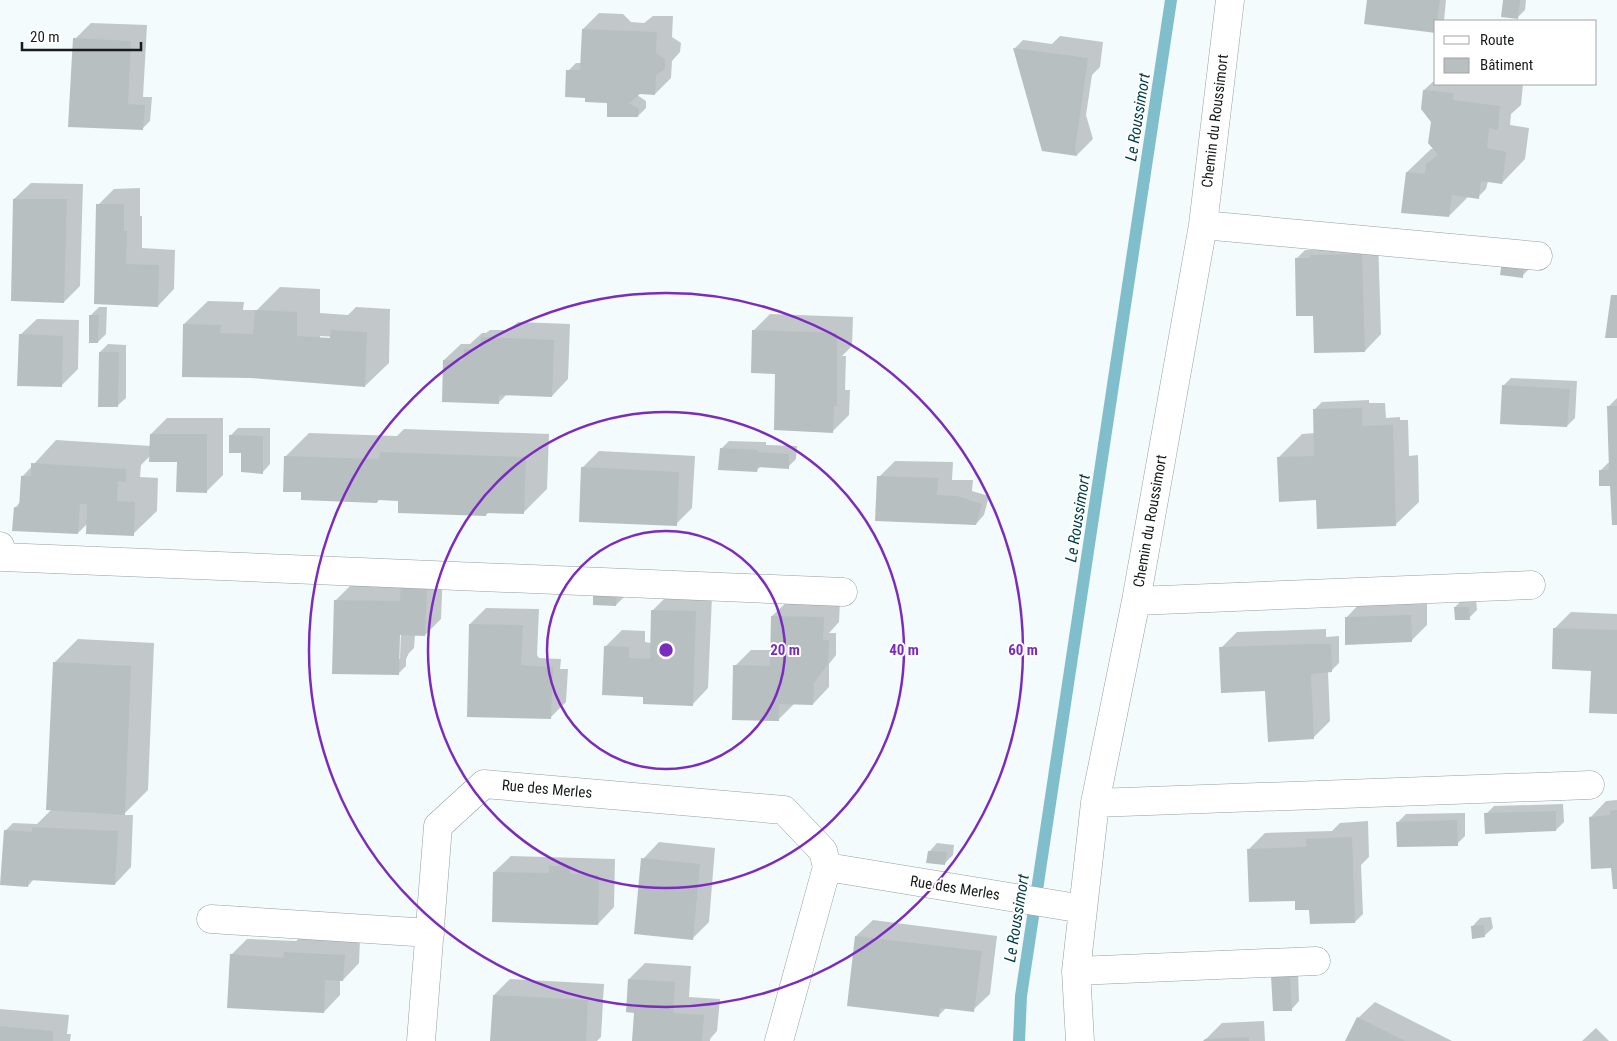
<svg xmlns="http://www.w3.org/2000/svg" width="1617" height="1041" viewBox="0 0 1617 1041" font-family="'Roboto Condensed',sans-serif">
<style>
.shadow{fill:#0003;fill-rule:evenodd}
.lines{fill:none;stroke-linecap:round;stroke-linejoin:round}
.stream{stroke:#81becc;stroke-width:12}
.building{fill:#b7bfc1}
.minor-casing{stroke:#989fa1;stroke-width:29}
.minor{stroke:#fff;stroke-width:28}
.ring{fill:none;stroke:#7b2cbf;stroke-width:2.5}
.labels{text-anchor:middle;stroke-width:4;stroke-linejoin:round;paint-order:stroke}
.street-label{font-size:15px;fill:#181b1b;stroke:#fff}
.water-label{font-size:16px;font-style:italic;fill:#003c46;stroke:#fff}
.centre{fill:#7b2cbf;stroke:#fff;stroke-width:2.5}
.ring-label{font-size:15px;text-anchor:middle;font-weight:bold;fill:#7b2cbf;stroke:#fff;stroke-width:4;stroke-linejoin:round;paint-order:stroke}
</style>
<rect width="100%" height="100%" fill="#f3fbfd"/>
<path class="shadow" d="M1368 0H1446L1444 21H1436Z
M1504 0H1526L1525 10 1517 18Z
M599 13 623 14 631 22 644 23 653 16H673L672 37 681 43 680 52 672 61 671 78 655 94 639 93 637 95 646 101V108L638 116 587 95 568 71 576 63H581L583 29Z
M91 23 147 25 143 97H152L150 121 142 129 75 39Z
M1060 36 1103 42 1100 67 1092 75 1086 115 1093 139 1077 155 1043 150 1015 48 1023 40 1052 44Z
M1436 79V84H1523L1521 105 1511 114 1510 125 1529 128 1525 159 1502 183 1488 181 1486 189 1478 197 1469 196 1449 216 1403 211 1407 172 1431 149H1434L1432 121 1424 90Z
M31 183 83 184 80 286 64 302 14 199Z
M140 188V216H142V248L175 250 174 289 158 306 96 303 98 205 114 189Z
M1378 238 1381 334 1365 351 1314 315 1297 258 1305 250H1317L1328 239Z
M1503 261 1530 268 1522 276Z
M280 287 320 289V313L348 315 356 307 390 309 389 363 365 386 184 324 208 301 244 302 243 310H257ZM320 336 336 337 320 339Z
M99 307H107L106 334 98 342 91 315Z
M770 314 853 317 852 346 842 356H846L845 390H850L849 415 833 431 779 372 754 330Z
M37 319 79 320 78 369 61 386 20 335Z
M518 322 570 324 568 379 552 396 507 394 498 403 444 360 461 344H470L482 333H486L490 330H509Z
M108 344 126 345V398L117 406 100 352Z
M1511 378 1577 381 1575 418 1567 426 1503 386Z
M1617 398V524L1611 484 1600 471 1608 463H1610L1608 407Z
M1369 400V403H1385L1386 418 1400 417V420H1408L1409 456 1418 455 1419 502 1395 525 1317 499 1279 457 1302 434 1315 433 1314 410 1322 402Z
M167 418H223V475L206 492 178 461 151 455 141 465 140 477 158 478 157 511 133 534 88 523 78 533 15 508 20 502 22 477 56 440 151 446V434Z
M238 428H270V464L262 473 242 452 230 436Z
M404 429 549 434 547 489 523 513 489 512 486 515 400 500 380 499 377 502 302 491 285 457 309 433 397 436Z
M729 441 766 442V445L797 446 796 459 788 467 761 466 757 470 721 449Z
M599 451 695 456 692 508 676 524 582 468Z
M895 461 953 462 952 480H973L972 491 989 496 984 515 976 524 879 477Z
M443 570 441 619 425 635H415L414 648 409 653 406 659V666L398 674 336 600 352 584ZM399 629H401L400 659H398Z
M594 592 624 597 616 605Z
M669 594 712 596 708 688 692 705 645 696 605 647 622 630 645 631V642L651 643 652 611Z
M1463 599H1476L1477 610 1469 618 1455 607Z
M789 600 840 601 839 622 829 633H836V655L829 664V687L813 704 795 703 778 720 735 666 751 650H771L772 616Z
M1427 600V625L1411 641 1346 618 1362 601Z
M486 608 539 609 537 655 539 658 561 659 560 669H568L566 702 550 718 470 624Z
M1571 612 1617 614V712L1592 670 1555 628Z
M1326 629V637L1339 636V663L1331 671H1328L1330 721 1314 737 1267 690 1221 648 1237 632Z
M78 639 154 643 148 790 123 815H133L131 867 115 884 34 879 28 886 5 831 13 823 37 824 52 809 54 663Z
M1617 800V888L1613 867 1590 818 1606 801Z
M1563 804 1564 822 1556 830 1486 814 1494 806Z
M1465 813V836L1457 844 1398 822 1406 814Z
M1368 821 1369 857 1361 865 1363 914 1355 922 1311 908 1296 902 1248 850 1265 833 1332 831 1340 823Z
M659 842 715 848 709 922 692 939 643 859Z
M937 843 954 845 953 855 945 863 929 852Z
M511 856 615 859 614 907 598 924 494 872Z
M1491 917 1493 928 1484 936 1472 927 1480 918Z
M873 920 997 936 990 994 973 1010 947 1007 938 1016 856 936Z
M301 936 360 939 359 963 343 980 340 979V995L324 1012 231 955 247 939 296 941Z
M645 963 691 966 689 997 720 999 717 1031 710 1039V1041H633L635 1012 629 979Z
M1298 969 1299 1001 1291 1010 1272 977Z
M510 979 604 984 601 1037 597 1041H491L494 995Z
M1375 1002 1452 1041H1347L1358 1018Z
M0 1009 69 1015 67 1034H71L70 1041H0Z
M1264 1021 1265 1041H1204L1222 1023Z
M1596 1028 1609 1041H1582Z"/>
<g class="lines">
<path class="stream" d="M1019 1041 1021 996 1171 0"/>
</g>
<path class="building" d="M1367 0H1440L1437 21H1436V33L1364 24Z
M1503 0H1520L1518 19 1501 17Z
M582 29 657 32 656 53 665 59V69L656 75 655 95 640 94 629 103 639 109 638 117H607V103L585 102V98L565 97 566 70H580Z
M73 38 131 41 128 104 145 105 143 130 68 127Z
M1013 48 1088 58 1075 149 1077 156 1042 151Z
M1423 90 1453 93V100L1500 106 1498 130 1489 128 1487 148 1506 152 1502 184 1481 181 1479 199 1452 195 1449 217 1401 213 1406 172 1425 174 1426 164 1438 155 1428 143 1431 122 1421 109Z
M13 199H67L64 303 11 301Z
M96 204H124V231H127L126 264 159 265 158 307 94 304Z
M1362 254 1365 352 1314 353 1313 316H1296L1295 258H1310V255Z
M1502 261 1524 263 1523 278 1500 275Z
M1611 295H1617V338H1605Z
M255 310 297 312V336L330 338 331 330 367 332 365 387 251 378 182 377 183 324 221 325 220 333 253 334Z
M89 315H99L98 343H89Z
M752 330 837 333V406H834L833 433 774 430 775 374 751 373Z
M19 334 63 336 62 387 17 386Z
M481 337 554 340 552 397 499 395V404L442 402 443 360 463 361 464 349H480Z
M99 352H119L118 407H98Z
M1502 385 1570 389 1567 427 1500 424Z
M1607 406H1617V525H1612L1610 486H1599V470H1609Z
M1362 408V426L1393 425 1396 526 1317 529 1316 500 1279 502 1277 457 1314 456 1313 409Z
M150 434H207V493L176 492 177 462H149Z
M229 435 263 436V474L241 472V453H229Z
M720 448 758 450V452L789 454V469L758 467 757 472 718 470Z
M380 452 526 457 524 514 486 513V516L398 513V501L378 500 377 503 301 500V492H283L284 456 379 459Z
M31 463 126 469V482L118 481 117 501 135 502 134 536 86 534 87 504H80L78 534 12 531 14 507 19 508 21 476H31Z
M581 467 679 472 677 526 579 522Z
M877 476 938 478 937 495 957 496 982 504 976 525 875 521Z
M401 584 427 585 425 636 400 635 399 675 332 674 334 600 400 601Z
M593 591 617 592 616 606 593 605Z
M1454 607H1469L1470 620H1455Z
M651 610 696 611 693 706 643 704V697L602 695 604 646 629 647V658L650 659Z
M1411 615 1412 642 1345 645V617Z
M771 616 824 617 823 640H829L828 664 814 683 813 705 779 704V721L732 720 733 665 770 666Z
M469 624 523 625 521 665 553 667 551 719 467 717Z
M1553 628 1617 630V714L1589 713 1591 671 1552 669Z
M1310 644H1331L1332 672 1311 674 1314 739 1268 742 1265 691 1221 693 1219 647Z
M53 662 131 666 125 815 46 810Z
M1617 810V889H1613L1611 868 1591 869 1589 817 1610 815V811Z
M1556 811V831L1485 834 1484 813Z
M1457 820 1458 846 1397 847 1396 822Z
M32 827 118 831 115 885 29 880 28 887 0 885 4 830 32 832Z
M1352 837 1355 923 1310 924 1309 910H1295V901L1249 902 1247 849 1306 847V839Z
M928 851 947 852 945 865 926 863Z
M641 858 700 864 693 940 634 934Z
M549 866H570V874L599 875 598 925 492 922 493 872 549 873Z
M1484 925 1485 937 1472 939 1471 926Z
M855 936 982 951 974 1012 940 1008 939 1017 847 1006Z
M284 952 345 955 343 981 325 980 324 1013 227 1008 230 954 283 958Z
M1271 976H1290L1292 1011H1273Z
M628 979 675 982 673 1013 704 1015 702 1041H632L634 1013 626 1012Z
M493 995 588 1000 586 1041H490Z
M1357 1017 1405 1041H1345Z
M0 1026 53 1031V1041H0Z
M1249 1037V1041H1203L1205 1039Z"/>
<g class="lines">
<g class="minor-casing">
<path id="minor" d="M1203 225 1538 256
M0 546 2 557 843 592
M1136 601 1531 585
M1095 803 1590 785
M827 867 1083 909
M211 919 430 933
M1076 971 1316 961
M421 1041 438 826 484 784 784 810 823 851 827 867 779 1041
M1080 1041 1076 971 1095 803 1136 601 1203 225 1230 0"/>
</g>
<use href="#minor" class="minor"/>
</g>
<g class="ring">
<circle cx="666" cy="650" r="119"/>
<circle cx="666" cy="650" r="238"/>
<circle cx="666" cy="650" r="357"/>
</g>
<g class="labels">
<g class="street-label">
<text transform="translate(1215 121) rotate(-83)" y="5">Chemin du Roussimort</text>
<text transform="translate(1150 521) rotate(-80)" y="5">Chemin du Roussimort</text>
<text transform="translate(547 789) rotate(5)" y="5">Rue des Merles</text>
<text transform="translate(955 888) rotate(9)" y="5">Rue des Merles</text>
</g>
<g class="water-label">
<text transform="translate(1137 117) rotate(-81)" y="6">Le Roussimort</text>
<text transform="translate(1077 518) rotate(-81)" y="6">Le Roussimort</text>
<text transform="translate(1016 918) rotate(-81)" y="6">Le Roussimort</text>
</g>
</g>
<circle cx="666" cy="650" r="8" class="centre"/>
<g class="ring-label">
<text x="785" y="655">20 m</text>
<text x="904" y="655">40 m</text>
<text x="1023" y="655">60 m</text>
</g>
<rect x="1434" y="20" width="162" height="65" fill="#ffffff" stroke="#a3a4a4"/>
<rect x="1444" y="36" width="25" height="8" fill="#ffffff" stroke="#a3a4a4"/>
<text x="1480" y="45" font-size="15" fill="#181b1b">Route</text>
<rect x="1444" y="58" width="25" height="15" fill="#b7bfc1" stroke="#a3a4a4"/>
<text x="1480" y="70" font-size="15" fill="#181b1b">Bâtiment</text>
<path d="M22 42v8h119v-8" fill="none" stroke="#181b1b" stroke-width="2.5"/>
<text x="30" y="42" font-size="15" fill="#181b1b" stroke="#ffffff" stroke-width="4" paint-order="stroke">20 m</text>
</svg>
